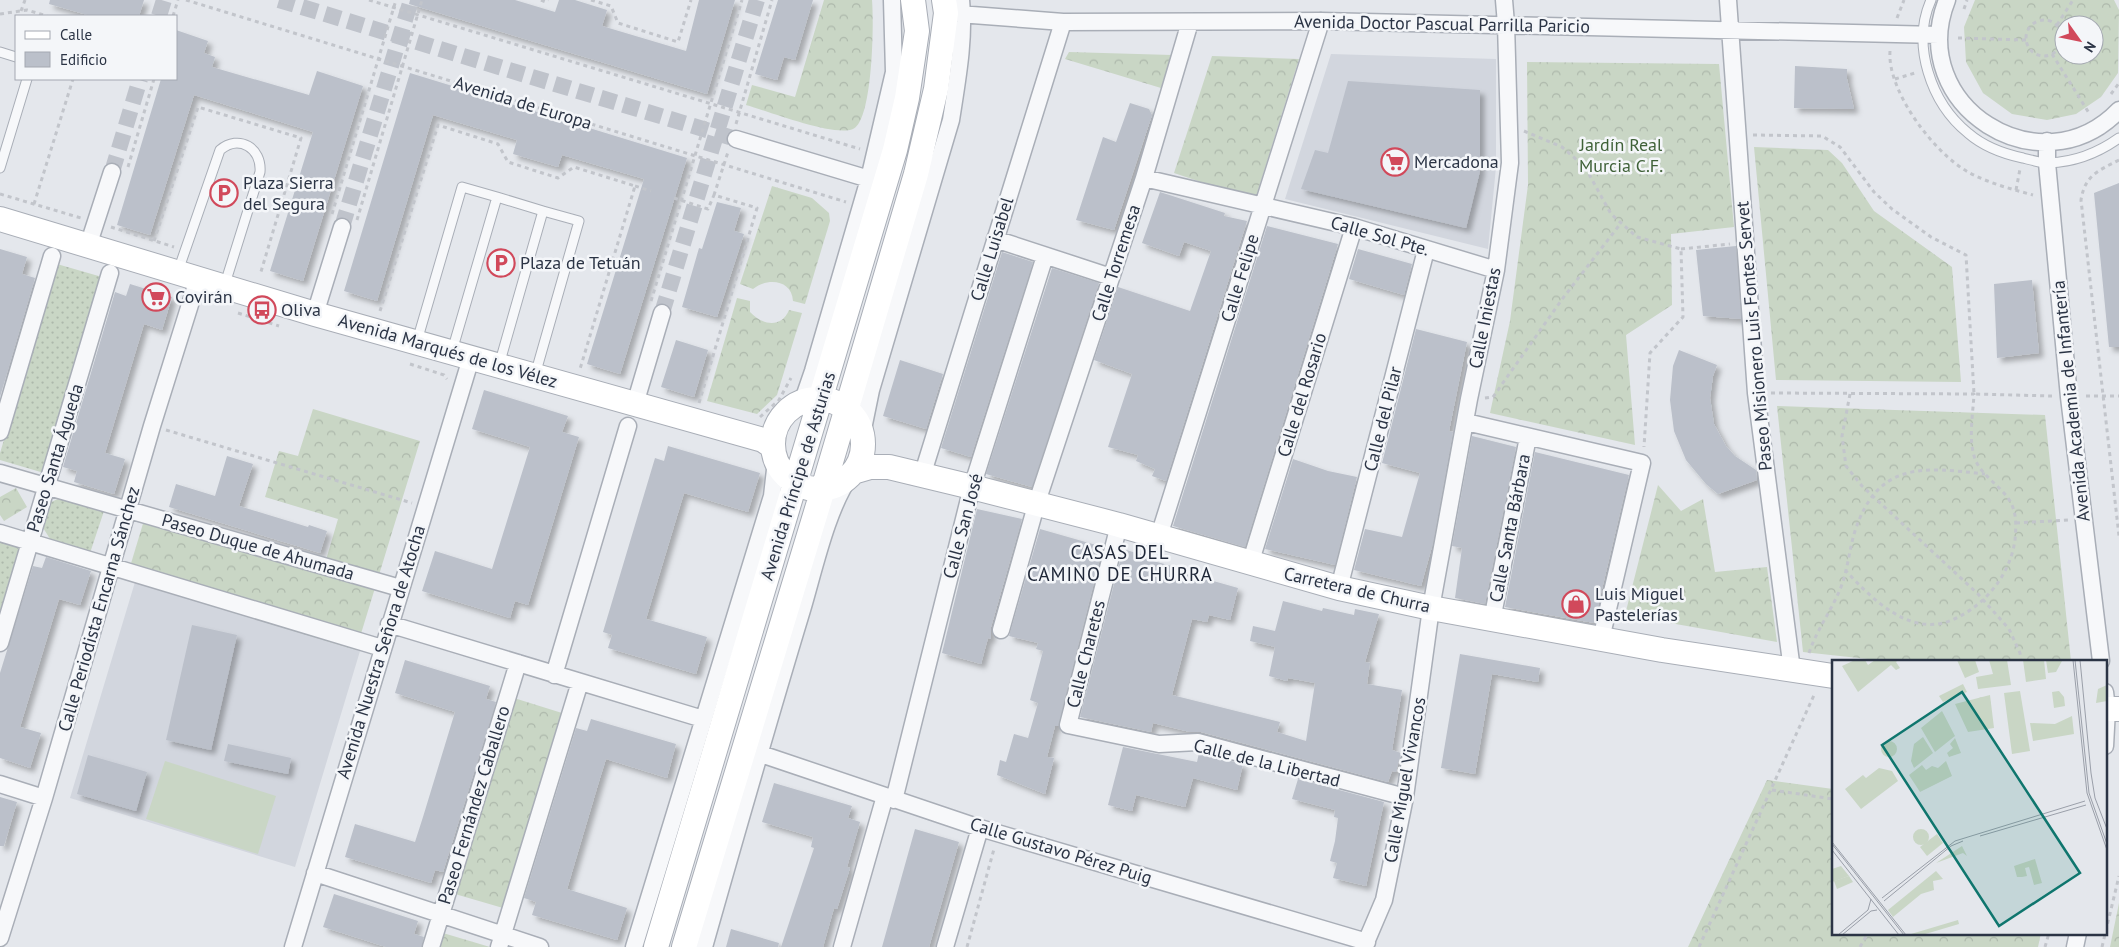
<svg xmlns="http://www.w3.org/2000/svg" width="2119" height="947" viewBox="0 0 2119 947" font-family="'PT Sans',sans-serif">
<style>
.built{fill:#d2d6de}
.forest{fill:url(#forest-crowns);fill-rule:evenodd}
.garden{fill:url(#garden-dots)}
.pitch{fill:#c9d6c5}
.building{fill:#bbc0ca;filter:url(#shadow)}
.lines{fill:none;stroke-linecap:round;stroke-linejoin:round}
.street-tunnel{stroke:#bfc3cb;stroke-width:16;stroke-dasharray:16 8;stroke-linecap:butt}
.lane-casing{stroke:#a9aeb7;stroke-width:11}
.street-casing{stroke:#a9aeb7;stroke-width:19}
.secondary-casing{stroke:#a9aeb7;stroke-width:26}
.path{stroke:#c2c5cb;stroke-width:3;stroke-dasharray:4 4;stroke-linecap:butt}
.lane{stroke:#f7f8fa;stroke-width:9}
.street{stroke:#f7f8fa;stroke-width:16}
.secondary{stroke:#fff;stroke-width:24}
.labels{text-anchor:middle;stroke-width:5;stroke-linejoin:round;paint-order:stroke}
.street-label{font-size:18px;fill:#2b3445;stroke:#f4f6f9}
.park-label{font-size:18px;fill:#3f6138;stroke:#f4f6f9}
.poi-label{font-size:18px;fill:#2b3445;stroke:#f4f6f9;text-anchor:start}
.neighbourhood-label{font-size:19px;letter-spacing:1px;fill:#1d2536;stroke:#f4f6f9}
.inset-road{fill:none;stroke:#9a9fa9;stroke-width:1}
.view{fill:#0f766e;fill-opacity:0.15;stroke:#0f766e;stroke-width:2.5}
.inset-edge{fill:none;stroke:#2b3445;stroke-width:2.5}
</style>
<defs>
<pattern id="forest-crowns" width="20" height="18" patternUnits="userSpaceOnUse" patternTransform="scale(1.25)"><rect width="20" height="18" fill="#c9d6c5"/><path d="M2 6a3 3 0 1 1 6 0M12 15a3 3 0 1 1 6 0" fill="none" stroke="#adb8ab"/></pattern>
<pattern id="garden-dots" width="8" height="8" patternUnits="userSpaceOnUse" patternTransform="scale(1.25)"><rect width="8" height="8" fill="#c9d6c5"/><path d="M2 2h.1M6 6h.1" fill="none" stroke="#adb8ab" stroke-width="1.8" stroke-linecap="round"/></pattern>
<filter id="shadow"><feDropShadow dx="4.5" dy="4.5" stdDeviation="2.5" flood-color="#0004"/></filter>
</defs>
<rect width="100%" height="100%" fill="#e4e7ec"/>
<path class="built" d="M1331 54 1496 59V167L1488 249 1285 199Z
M135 582 360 651 295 867 70 798Z"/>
<path class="forest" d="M824 0H872C874 21 873 121 853 129 833 137 768 111 746 105L752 85 795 97Z
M1975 0H2114L2119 10 2118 73 2101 97 2076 114 2047 120 2012 114 1983 93 1966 62 1964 27ZM2064 25H2094V55H2064Z
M1069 52 1172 55 1161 88 1065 59Z
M1212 56 1299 59 1255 200 1174 173Z
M1527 62 1719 64 1734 227 1671 234 1672 305 1626 335 1635 445 1490 413 1510 321 1528 185Z
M1754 147 1828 150 1842 163 1874 211 1952 267 1961 382 1776 380Z
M772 186 812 198 829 213 830 221 805 304 793 301C792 280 768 277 753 289L740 284Z
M737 298 750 301V312C762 325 781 329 789 310L802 313 777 395 757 414 707 401Z
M1777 406 2045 415 2071 661H1886L1803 652Z
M313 409 420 441 356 650 126 580 148 507 326 560 338 519 265 497 279 451 298 456Z
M1658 485 1681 511 1703 499 1715 572 1767 567 1777 642 1625 615Z
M16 488 27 507 4 521 0 515V497Z
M514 698 562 713 503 908 455 894Z
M1767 780 1833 789V933H2041L2038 947H1688Z
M2119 903V947H2110Z
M443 933 490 947H439Z"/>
<path class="garden" d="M57 264 102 277 44 473 0 460V453Z
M64 496 105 508 90 553 52 542 40 523 45 505Z
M0 542 20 548 0 616Z"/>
<path class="pitch" d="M165 761 276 796 258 854 146 819Z"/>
<path class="building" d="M50 0H144L139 16H91L49 4Z
M410 0H515L555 12 559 0H575L607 10 602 26 686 51 699 0H735L707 94 409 4Z
M778 0H813L795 60 784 57 777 80 755 74Z
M176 30 208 41 204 53 215 57 212 67 309 95 317 71 363 86 303 281 270 271 313 132 194 95 150 235 117 225 161 79H176Z
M1795 66 1847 69V79L1854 109 1794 108Z
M410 73 687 158 620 374 587 364 644 179 562 155 558 167 513 154 517 140 433 115 377 301 344 291Z
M1348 81 1480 90V171L1466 228 1301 189 1315 150 1328 153Z
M1130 103 1149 109 1152 115 1114 230 1076 220 1103 137 1116 142Z
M2119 183V347H2109L2094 193Z
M1160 192 1225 213 1224 216 1247 221 1166 481 1152 476 1155 469 1136 461 1138 455 1108 447 1132 374 1094 360 1118 287 1190 311 1211 251 1184 242 1179 256 1142 243Z
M717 202 741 208 734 231 744 234 717 317 682 307 699 248 702 249Z
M1267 226 1338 244 1245 547 1173 526Z
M1736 246 1741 319 1703 316 1696 250Z
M0 249 27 257 22 274 35 278 0 397Z
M1358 249 1412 264 1404 295 1349 279Z
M1002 252 1033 262 971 457 941 448Z
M1052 268 1099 283 1032 487 986 474Z
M2032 280 2039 353 1997 358 1994 284Z
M130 284 172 297 162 330 144 324 105 453 125 459 114 494 74 482 77 471 63 467 115 292 126 296Z
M1416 329 1467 342 1449 431 1453 432 1433 543 1421 586 1354 570 1365 529 1402 537 1420 473 1382 463Z
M676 340 708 350 694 397 661 387Z
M1679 350 1717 365 1713 376 1710 398 1714 424 1726 446 1735 456 1756 470 1757 480 1718 494 1706 484 1686 460 1674 431 1670 400 1673 366Z
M900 360 943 374 926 429 883 416Z
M484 390 568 416 562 432 579 437 528 605 515 601 510 618 422 591 435 551 492 569 530 447 472 429Z
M1472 436 1516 447 1485 604 1455 598 1462 548 1452 546Z
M668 446 760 473 748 512 684 493 646 619 707 637 696 674 608 648 612 635 603 632 655 458 664 461Z
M1535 452 1629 475 1594 623 1505 607Z
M227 456 253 464 239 506 308 527 309 525 327 531 320 553 169 507 176 484 215 496Z
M1293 459 1328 471 1357 477 1335 565 1265 549Z
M977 509 1022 519 991 627V639L988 638 981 664 942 653Z
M1040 529 1103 547 1058 726H1055L1047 757 1054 758 1045 794 997 775 1000 760 1006 762 1014 734 1028 738 1038 703 1030 700 1043 651 1036 649 1038 643 1009 636Z
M1123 549 1143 555 1142 558 1172 566 1171 569 1238 588 1230 620 1209 615 1207 622 1192 619 1172 695 1280 722 1277 732 1306 741 1315 683 1288 678 1287 681 1269 676 1275 647 1250 641 1253 626 1275 631 1283 601 1322 611 1323 608 1354 615 1355 609 1379 614 1365 662 1370 663 1367 684 1402 690 1392 750 1401 753 1396 772 1392 771 1388 782 1201 732H1190L1153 723 1151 732 1080 717Z
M46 557 91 571 80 605 59 599 20 727 41 733 30 768 0 758V673L33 566 42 568Z
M192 625 237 635 211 750 166 740Z
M1460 654 1540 668 1538 682 1492 674 1475 774 1441 768Z
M405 660 490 686 486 699 496 702 443 872 435 870 431 883 345 857 355 824 415 842 423 817 455 712 395 693Z
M591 719 676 744 667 778 606 759 600 778 567 889 627 908 617 940 532 915 536 902 524 898 576 728 587 731Z
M228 744 291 758 288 774 224 761Z
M1123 747 1197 762 1199 753 1243 764 1237 790 1193 778 1185 807 1136 795 1132 811 1108 805Z
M88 755 147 772 136 811 77 794Z
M1298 779 1384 802 1366 886 1333 878 1337 863 1330 861 1335 841 1338 818 1334 817 1335 810 1292 799Z
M774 783 852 806 848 818 860 822 847 867 850 868 837 909 834 908 823 947H781L814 848 811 847 813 837 762 822Z
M0 797 17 802 4 846H0Z
M915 829 959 842 929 947H882Z
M334 894 418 921 414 934 424 937 421 947H386L323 927Z
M731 929 779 943 778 947H726Z"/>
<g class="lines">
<path class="street-tunnel" d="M279 0 736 139
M159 16 164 0
M112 172 140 79
M342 227 411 0
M662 313 757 0"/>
<g class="lane-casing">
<path id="lane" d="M1931 0C1911 45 1931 103 1968 133 1983 146 2004 154 2023 158 2031 160 2041 163 2049 163 2075 162 2098 153 2119 138
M0 52 16 57
M0 168 27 79
M178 271 220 150C239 134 262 148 260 172L224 287
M417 341 462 187 497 197
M452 351 497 197 543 211 499 365
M535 375 579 221 543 211"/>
</g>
<g class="street-casing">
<path id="street" d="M1728 0 1756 393 1792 670
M1947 0C1905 106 2041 191 2119 110
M946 13 1063 22 1321 21 1939 35
M736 139 869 179
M2047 141V163L2069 397 2101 661
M1144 178 1354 227 1496 270
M995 239 1111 277
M88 246 112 172
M315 314 342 227
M802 403 813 371 869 179 894 72 892 0
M635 404 662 313
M1466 422 1642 463 1601 639
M0 432 52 256
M862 434 871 390 951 120C957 81 965 39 961 0
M0 473 400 588
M922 476 1063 22
M1119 525 1068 725 1159 744 1198 742 1405 797
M0 533 382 648
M1159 536 1321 21
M1250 564 1354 227
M1339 588 1426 250
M1492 620 1528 437
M389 624 703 719
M1001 630 1037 502 1144 178 1190 22
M0 643 110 273
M554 675 628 426
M2105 692 2107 709 2105 746
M758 753 980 828 1367 942
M0 784 44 798
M894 800 972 487 1045 256
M315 873 540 947
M0 938 44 798 152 426 198 279
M293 947 471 358
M431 947 518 663
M499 947 580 682
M634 947 772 496 776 461
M704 947C736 834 768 722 802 610 814 570 827 508 851 475
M842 947 885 796
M945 947 980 828
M1364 947 1384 900 1405 797 1431 608 1469 399 1496 270 1510 163 1506 24 1504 0
M2075 947 2078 933"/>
</g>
<g class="secondary-casing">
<path id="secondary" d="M0 219 315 314 763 440 773 447
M773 444a45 45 0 1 1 90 0a45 45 0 1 1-90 0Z
M853 472 870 467H889L972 487 1119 525 1339 588 1431 608 1662 650 1833 676
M2105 709H2119
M656 947 895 150 907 98 917 31 913 0
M684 947 823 489 916 174 936 89 946 13 944 0"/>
</g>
<path class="path" d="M186 0 846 202
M369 0 860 149
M541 0 546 2 548 0
M591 0 611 6 618 23 678 42 691 0
M1964 9 1967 0
M21 11 25 0
M0 14 27 10 47 16
M173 16 178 0
M1897 18 1904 0
M2026 38a18 18 0 1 1 36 0a18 18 0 1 1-36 0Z
M2057 25 2073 0
M1958 38 2026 40
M1890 51C1887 91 1934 153 1968 172 1988 183 2011 189 2033 195
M2052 54 2089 113
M1895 79 1915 73
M2111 94 2119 83
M736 124 772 0
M1524 131 1562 147 1585 167 1611 214 1637 237 1681 249 1683 317 1650 353 1644 447
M1753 135 1822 136 1840 147 1874 192 1892 209 1931 237 1966 255 1974 394 2052 396
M2119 160C2098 171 2085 175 2081 200L2119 536
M128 167 154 79
M635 186 651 191
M2016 190 2020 169
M0 194 81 218
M674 198 708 209 714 195
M34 204 73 79
M332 214 396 0
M357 220 422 0
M111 227 174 247
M154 241 198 107 301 138 260 275
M1681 249 1730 244
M651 301 742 0
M380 311 438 125 498 144 508 162 558 178 574 167 635 186 580 369
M238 313 279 326
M410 364 444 375 447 379
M1771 393 1974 394C1973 415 1968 439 1975 459 1982 477 2002 486 2011 503 2017 515 2016 527 2015 540 2010 575 1985 606 1952 620 1910 638 1871 598 1845 570
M1850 394 1842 436 1846 466 1862 486 1978 594 2009 629 2020 653 2021 661
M2086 396H2119
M1485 398 1493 397 1563 298 1621 223
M699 403 757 208 714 195 728 152
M760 417 779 400 791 378
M166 430 412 503
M2016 523 2068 520
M1809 653C1817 629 1832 610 1841 587 1848 569 1849 550 1855 531 1878 461 1923 467 1985 474
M1772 790 1833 799
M967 947 994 849
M1699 947 1815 693
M1860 947 1868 933
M2045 947 2049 933
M2102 947 2119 876"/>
<use href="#lane" class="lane"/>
<use href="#street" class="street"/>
<use href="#secondary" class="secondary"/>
</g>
<defs>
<g id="supermarket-ring" transform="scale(1.4375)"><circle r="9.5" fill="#f4f6f9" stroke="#d1495b" stroke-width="1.5"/><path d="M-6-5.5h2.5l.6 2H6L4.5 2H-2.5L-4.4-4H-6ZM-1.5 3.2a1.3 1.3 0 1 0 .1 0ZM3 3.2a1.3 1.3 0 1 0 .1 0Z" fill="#d1495b"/></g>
<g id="parking-ring" transform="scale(1.4375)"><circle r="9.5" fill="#f4f6f9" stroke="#d1495b" stroke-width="1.5"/><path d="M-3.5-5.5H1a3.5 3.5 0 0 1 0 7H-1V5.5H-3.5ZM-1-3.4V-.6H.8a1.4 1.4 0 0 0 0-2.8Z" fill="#d1495b"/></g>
<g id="bus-ring" transform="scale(1.4375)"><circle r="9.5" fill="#f4f6f9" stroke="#d1495b" stroke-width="1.5"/><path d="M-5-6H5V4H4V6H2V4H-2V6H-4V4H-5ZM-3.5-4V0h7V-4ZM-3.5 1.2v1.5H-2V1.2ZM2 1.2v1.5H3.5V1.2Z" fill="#d1495b"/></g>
<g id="shop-ring" transform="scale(1.4375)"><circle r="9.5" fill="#f4f6f9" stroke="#d1495b" stroke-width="1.5"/><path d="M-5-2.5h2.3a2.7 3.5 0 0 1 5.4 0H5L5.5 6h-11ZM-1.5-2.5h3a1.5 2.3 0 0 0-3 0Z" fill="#d1495b"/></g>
</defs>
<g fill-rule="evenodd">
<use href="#supermarket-ring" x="1395" y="162"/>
<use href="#parking-ring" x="224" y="193"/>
<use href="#parking-ring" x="501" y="263"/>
<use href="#supermarket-ring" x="156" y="297"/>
<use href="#bus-ring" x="262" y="310"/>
<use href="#shop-ring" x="1576" y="604"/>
</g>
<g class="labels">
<g class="street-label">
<text transform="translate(1442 24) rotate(1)" y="6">Avenida Doctor Pascual Parrilla Paricio</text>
<text transform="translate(523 103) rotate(17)" y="6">Avenida de Europa</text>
<text transform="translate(1380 236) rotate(16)" y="6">Calle Sol Pte.</text>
<text transform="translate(992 249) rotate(-73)" y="6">Calle Luisabel</text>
<text transform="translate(1116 263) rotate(-72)" y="6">Calle Torremesa</text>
<text transform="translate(1240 278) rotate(-73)" y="6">Calle Felipe</text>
<text transform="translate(1485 318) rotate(-79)" y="6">Calle Iniestas</text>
<text transform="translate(1754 336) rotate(-95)" y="6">Paseo Misionero Luis Fontes Servet</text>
<text transform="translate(448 351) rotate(16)" y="6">Avenida Marqués de los Vélez</text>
<text transform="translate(1302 395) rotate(-73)" y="6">Calle del Rosario</text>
<text transform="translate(2071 401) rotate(-96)" y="6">Avenida Academia de Infantería</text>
<text transform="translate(1383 419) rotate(-76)" y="6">Calle del Pilar</text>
<text transform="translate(55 458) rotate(-73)" y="6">Paseo Santa Águeda</text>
<text transform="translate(798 476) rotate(-73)" y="6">Avenida Príncipe de Asturias</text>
<text transform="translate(963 526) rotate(-75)" y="6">Calle San José</text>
<text transform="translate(1510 528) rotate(-79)" y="6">Calle Santa Bárbara</text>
<text transform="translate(258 547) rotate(16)" y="6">Paseo Duque de Ahumada</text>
<text transform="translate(1357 590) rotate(13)" y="6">Carretera de Churra</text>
<text transform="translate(99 609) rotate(-74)" y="6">Calle Periodista Encarna Sánchez</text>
<text transform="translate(381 652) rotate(-73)" y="6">Avenida Nuestra Señora de Atocha</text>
<text transform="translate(1086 654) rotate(-76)" y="6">Calle Charetes</text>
<text transform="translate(1267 763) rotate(14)" y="6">Calle de la Libertad</text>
<text transform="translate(1405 780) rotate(-80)" y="6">Calle Miguel Vivancos</text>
<text transform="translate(474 805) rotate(-73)" y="6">Paseo Fernández Caballero</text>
<text transform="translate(1061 851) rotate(17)" y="6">Calle Gustavo Pérez Puig</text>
</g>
<g class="park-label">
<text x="1621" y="151">Jardín Real<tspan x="1621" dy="21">Murcia C.F.</tspan></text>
</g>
<g class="poi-label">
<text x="1414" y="168">Mercadona</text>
<text x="243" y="189">Plaza Sierra<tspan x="243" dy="21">del Segura</tspan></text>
<text x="520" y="269">Plaza de Tetuán</text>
<text x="175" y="303">Covirán</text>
<text x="281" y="316">Oliva</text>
<text x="1595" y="600">Luis Miguel<tspan x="1595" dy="21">Pastelerías</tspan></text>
</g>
<g class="neighbourhood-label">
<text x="1120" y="559">CASAS DEL<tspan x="1120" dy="22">CAMINO DE CHURRA</tspan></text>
</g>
</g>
<g transform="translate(1832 660)">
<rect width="275" height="275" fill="#e4e7ec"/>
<path d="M105 174 111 183 95 196 88 187Z" fill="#c9d6c5"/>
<path d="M23 0H33L36 5 43 0H66L64 2 68 8 64 10 59 5 26 32 10 6ZM125 0H143L147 12 133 18ZM157 0H175L179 25 146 29 144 17 161 14ZM191 0H212L214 19 194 22ZM214 0H230V1L224 12 216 13ZM131 24 135 32 111 42 107 36ZM275 25V41L264 43 266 29ZM188 31 198 91 180 94 172 33ZM227 31 232 37 233 46 222 48 220 32ZM158 35 162 68 136 72 123 44ZM110 51 123 76 103 92 89 68ZM240 56 242 74 201 81 198 63 223 64ZM91 77 101 93 82 108 79 101 82 84ZM123 78 129 93 117 97 115 93 121 88 118 84ZM49 89a8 8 0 1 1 16 0a8 8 0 1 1-16 0ZM114 101 120 116 88 132 77 115 90 105 94 110 100 106 106 108ZM47 108 60 111 66 121 29 149 13 129 31 115 34 118ZM130 186 135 196 131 193 104 203ZM203 199 210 223 202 225 197 207 193 208 195 216 190 217H185L182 206ZM9 206 17 216 0 222V209ZM104 211 111 219 101 221 102 230 89 234 61 257 56 250ZM126 260 127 264 90 275 79 274Z" fill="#c9d6c5"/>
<path d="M17 216 21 222 5 229 2 221Z" fill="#c9d6c5"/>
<path d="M143 45a8 8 0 1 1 16 0a8 8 0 1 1-16 0ZM81 177a8 8 0 1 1 16 0a8 8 0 1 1-16 0Z" fill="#c9d6c5"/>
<path class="inset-road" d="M241 0 255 133 275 190M243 0 257 133 275 184M248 0 259 113 263 138 275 169M148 176 254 145M0 182 74 275M0 184 72 275M0 190 67 275M50 238 123 181 253 141M52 241 119 186 131 181M6 275 36 250 39 239M10 275 39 251 45 250"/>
<path class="view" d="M130 32 248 213 167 266 50 85Z"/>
<rect width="275" height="275" class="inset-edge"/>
</g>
<rect x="15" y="15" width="162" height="65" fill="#f4f6f9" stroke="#a4a8b1"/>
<rect x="25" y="31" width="25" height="8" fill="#ffffff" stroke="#a4a8b1"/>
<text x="60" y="40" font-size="15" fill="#2b3445">Calle</text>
<rect x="25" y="52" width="25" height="15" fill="#bbc0ca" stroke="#a4a8b1"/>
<text x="60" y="65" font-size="15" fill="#2b3445">Edificio</text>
<g transform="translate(2079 40) rotate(123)"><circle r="24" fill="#f4f6f9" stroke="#a4a8b1"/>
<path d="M0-4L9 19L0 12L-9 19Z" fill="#d1495b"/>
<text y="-8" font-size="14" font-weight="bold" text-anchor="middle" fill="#2b3445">N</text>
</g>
</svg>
